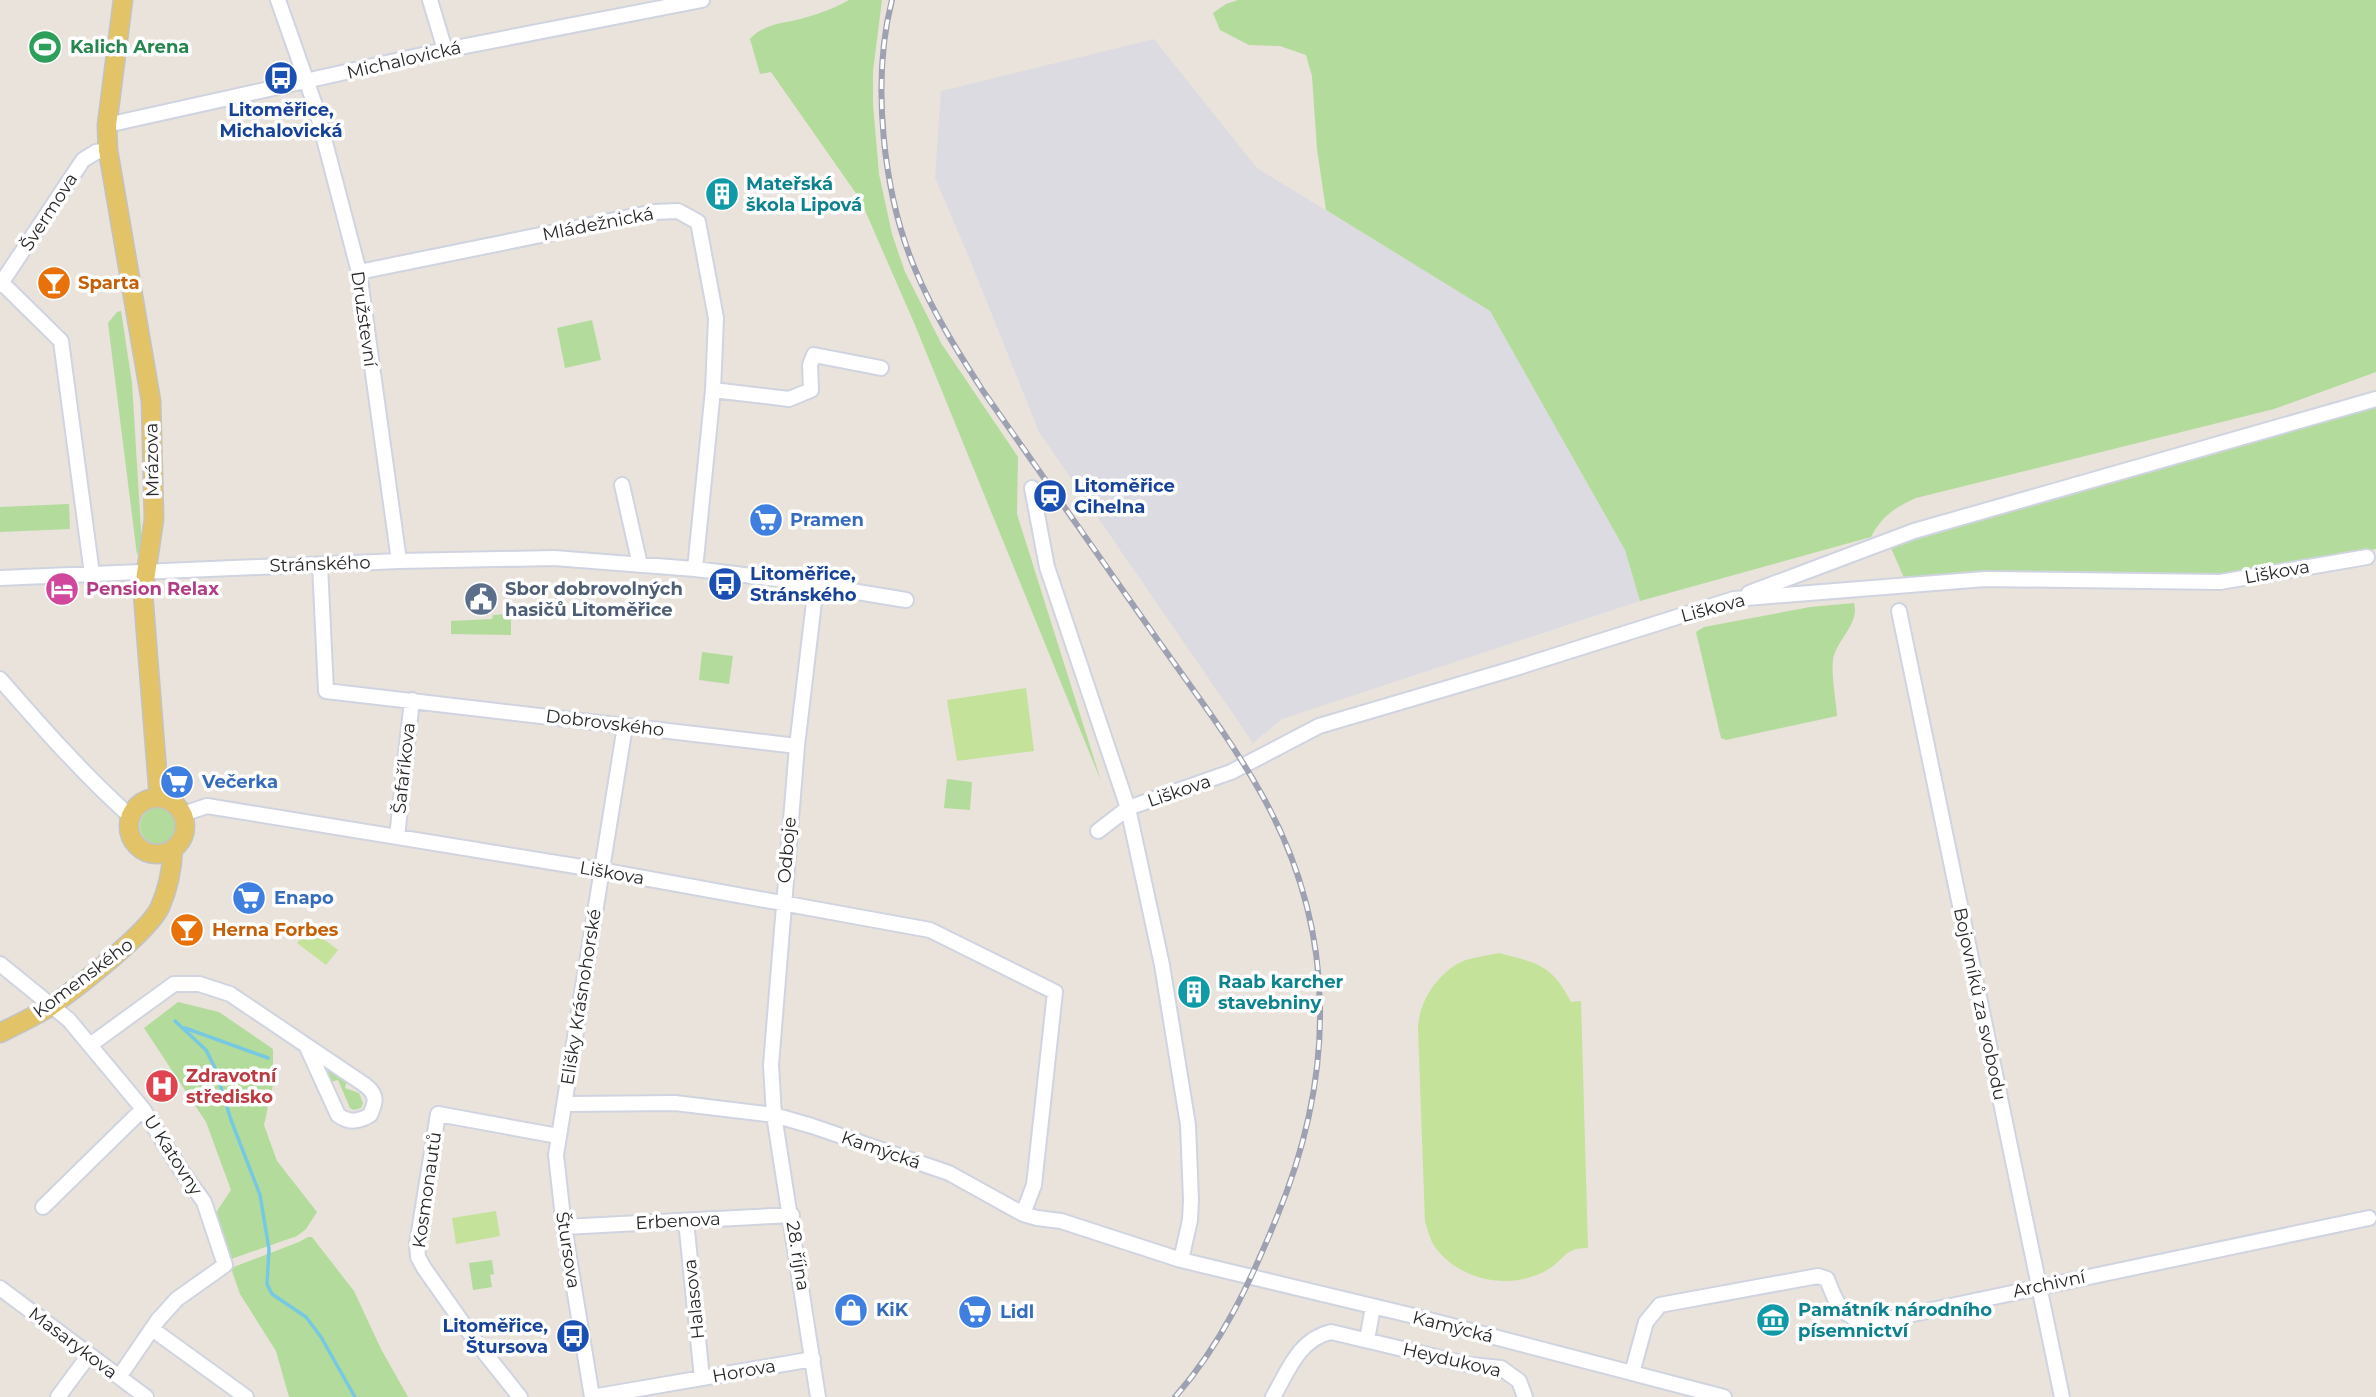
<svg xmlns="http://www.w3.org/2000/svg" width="2376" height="1397" viewBox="0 0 2376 1397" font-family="Montserrat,sans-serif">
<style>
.industrial{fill:#dddbe2}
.green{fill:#b3db9c}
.pitch{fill:#c4e299}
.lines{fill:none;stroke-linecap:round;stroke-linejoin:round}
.stream{stroke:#77c8e2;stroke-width:3.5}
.minor-casing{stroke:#d0d4e0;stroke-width:18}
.major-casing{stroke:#c3c3c3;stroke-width:21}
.minor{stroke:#fff;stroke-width:14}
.major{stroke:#e2c367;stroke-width:18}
.rail-casing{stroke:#9ea1b1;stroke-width:6}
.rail{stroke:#fff;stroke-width:3.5;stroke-dasharray:10;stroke-linecap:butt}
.labels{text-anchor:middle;stroke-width:7;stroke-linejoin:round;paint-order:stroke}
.leisure-label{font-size:18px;font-weight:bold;fill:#27864d;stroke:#fff;text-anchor:start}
.street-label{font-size:18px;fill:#282828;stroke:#fff}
.transit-label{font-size:18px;font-weight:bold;fill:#164399;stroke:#fff;text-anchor:start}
.culture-label{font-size:18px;font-weight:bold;fill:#0d838f;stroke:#fff;text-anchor:start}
.food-label{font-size:18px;font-weight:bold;fill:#c56008;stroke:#fff;text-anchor:start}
.shop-label{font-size:18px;font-weight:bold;fill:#366cbe;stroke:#fff;text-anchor:start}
.hotel-label{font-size:18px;font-weight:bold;fill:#b23c85;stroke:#fff;text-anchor:start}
.service-label{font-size:18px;font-weight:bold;fill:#4e5e75;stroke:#fff;text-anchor:start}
.health-label{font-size:18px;font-weight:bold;fill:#be3a42;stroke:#fff;text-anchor:start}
</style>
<rect width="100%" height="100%" fill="#e9e3db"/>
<path class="industrial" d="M1154 39 1257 168 1490 311 1625 550 1640 601 1282 719 1253 743 1039 432 968 255 935 178 941 91Z"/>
<path class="green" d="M849 0H882L873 71V104L879 174 892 234 905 272 941 343 1018 457 1017 514 1101 781 915 325 860 199 771 72 760 74 750 39C765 22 786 24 807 17 821 13 837 7 849 0Z
M1238 0H2376V372L2274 409 1916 498C1895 507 1881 517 1871 537L1640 601 1625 550 1490 311 1326 210 1317 149 1312 76 1306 55 1280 46 1249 45 1220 30 1213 13 1226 4Z
M121 311 132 383 142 546 137 555 108 323 117 312Z
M592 320 601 360 565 368 557 328Z
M2376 405V549L2225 577 1905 580 1891 548 1919 535 2193 460Z
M69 504 70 529 0 532V507Z
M508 589H511V635L451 634V621L492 619 493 615 508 614Z
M1854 603C1860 624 1836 640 1833 660 1831 675 1836 700 1837 716L1726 740 1721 738 1696 632 1704 627 1810 607Z
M702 652 733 656 729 684 699 680Z
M947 779 972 782 970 810 944 808Z
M140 826a18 18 0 1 1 36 0a18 18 0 1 1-36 0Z
M178 1002 219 1012 273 1049V1085L264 1125 277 1161 317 1212 306 1229 297 1236 231 1259 213 1217 231 1190 206 1122 144 1028Z
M328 1069 347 1081 345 1088 359 1093 363 1103 361 1108 354 1110 350 1108 338 1080 330 1082 324 1072Z
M308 1237H312L354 1291 381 1349 408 1397H289L276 1351 240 1294 231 1268 299 1242Z
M492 1260 494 1274 490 1275 492 1287 473 1290 469 1263Z"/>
<path class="pitch" d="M1026 688 1034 751 957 761 947 700Z
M309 928 338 950 326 965 297 943Z
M1499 953C1537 963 1552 964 1571 1002L1581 1001 1588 1248C1563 1248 1566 1259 1547 1270 1511 1291 1460 1281 1435 1247 1430 1240 1428 1230 1425 1222L1418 1028C1419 1002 1437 974 1461 962 1472 957 1487 956 1499 953Z
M496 1211 500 1236 456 1244 452 1218Z"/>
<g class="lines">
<path class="stream" d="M175 1021 206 1050 215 1068 231 1120 260 1195 269 1249 267 1284 272 1294 306 1317 321 1337 355 1397
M185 1028 268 1058"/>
<g class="minor-casing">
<path id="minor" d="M278 0 316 108 359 272 399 561
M430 0 445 50
M107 125 445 50 702 0
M359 272 654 212 678 211 698 222 716 318 713 390 695 569
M2 283 61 341 92 574
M0 285 83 160 96 152 108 150
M713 390 789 399 811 390 810 365 814 355 881 368
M622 485 640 565
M1032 488 1047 567 1128 808 1162 965 1188 1125 1191 1200 1190 1220 1181 1260
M320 565 326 691 797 746
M0 578 399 561 554 558 695 569 785 580 906 600
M816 585 797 746 771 1065 774 1115 818 1397
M1749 593 1914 531 2376 399
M1899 611 2062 1397
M0 679C41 726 83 774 130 816
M183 814 207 806 600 870 930 930 1055 992 1034 1185 1023 1214
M1098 831 1128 808 1231 772 1319 726 1519 667 1734 599 1985 579 2220 582 2367 557
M397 837 412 700
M0 964 69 1020 143 1109 181 1170 204 1202 225 1265 177 1299 158 1320 119 1377
M90 1045 174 984H199L230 994 365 1085C378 1095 376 1102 370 1115 358 1122 349 1123 338 1115L306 1045
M566 1104 675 1103 774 1115 812 1126 949 1173 1023 1214 1037 1218 1061 1221 1181 1260 1414 1316 1724 1397
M43 1207 143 1109
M686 1221 702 1378
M564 1227 792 1215
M0 1288 146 1397
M152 1329 246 1397
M1367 1340 1373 1307
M1632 1373 1646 1322 1660 1305 1818 1276 1827 1279C1837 1305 1841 1317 1870 1323L2369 1218
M58 1397 89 1355
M520 1397 476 1342 424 1268 418 1257 417 1244 438 1114 558 1136
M592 1397 564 1227 556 1155 625 726
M592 1397 813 1359
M1273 1397C1288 1371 1299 1339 1331 1332L1470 1365 1501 1368 1519 1381 1525 1397"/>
</g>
<g class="major-casing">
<path id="major" d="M123 0 107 125 108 150 151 401 154 519 143 594 159 797
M129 826a28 28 0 1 1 56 0a28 28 0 1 1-56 0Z
M0 1033C16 1025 33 1017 48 1008 73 991 149 932 160 907 169 887 172 870 173 849"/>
</g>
<use href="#minor" class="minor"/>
<use href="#major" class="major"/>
<g class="rail-casing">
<path id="rail" d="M892 0C871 81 883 193 915 269 933 313 958 352 983 391 1041 473 1099 556 1157 639 1193 690 1232 741 1262 795 1339 932 1335 1078 1276 1219 1250 1283 1221 1345 1175 1397"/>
</g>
<use href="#rail" class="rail"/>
</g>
<defs>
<g id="stadium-disc" transform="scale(1.75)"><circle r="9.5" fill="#2e9e5b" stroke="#fff"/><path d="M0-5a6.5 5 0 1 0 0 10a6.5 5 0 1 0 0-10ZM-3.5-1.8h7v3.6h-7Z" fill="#fff"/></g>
<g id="bus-disc" transform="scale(1.75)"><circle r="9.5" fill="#1a4fb4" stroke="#fff"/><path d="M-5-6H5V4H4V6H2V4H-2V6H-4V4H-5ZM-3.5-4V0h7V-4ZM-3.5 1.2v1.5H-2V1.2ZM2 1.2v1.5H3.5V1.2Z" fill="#fff"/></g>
<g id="building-disc" transform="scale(1.75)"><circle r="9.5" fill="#0f9aa8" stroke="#fff"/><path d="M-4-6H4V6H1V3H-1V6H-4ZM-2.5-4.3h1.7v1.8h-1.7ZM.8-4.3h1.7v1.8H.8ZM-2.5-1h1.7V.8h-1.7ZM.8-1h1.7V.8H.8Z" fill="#fff"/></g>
<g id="bar-disc" transform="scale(1.75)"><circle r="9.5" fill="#e8710a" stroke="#fff"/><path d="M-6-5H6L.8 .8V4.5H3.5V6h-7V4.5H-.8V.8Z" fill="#fff"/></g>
<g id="station-disc" transform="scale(1.75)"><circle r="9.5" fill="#1a4fb4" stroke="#fff"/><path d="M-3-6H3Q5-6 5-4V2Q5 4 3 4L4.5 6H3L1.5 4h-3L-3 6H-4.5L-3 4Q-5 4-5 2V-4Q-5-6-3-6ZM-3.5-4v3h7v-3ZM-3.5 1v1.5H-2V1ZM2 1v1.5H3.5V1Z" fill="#fff"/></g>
<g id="supermarket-disc" transform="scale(1.75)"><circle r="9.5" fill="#3f7fe0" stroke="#fff"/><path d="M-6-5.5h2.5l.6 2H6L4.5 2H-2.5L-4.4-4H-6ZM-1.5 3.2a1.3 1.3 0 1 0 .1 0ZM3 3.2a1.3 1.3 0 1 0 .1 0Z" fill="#fff"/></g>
<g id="hotel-disc" transform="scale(1.75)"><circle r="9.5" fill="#d1479c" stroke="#fff"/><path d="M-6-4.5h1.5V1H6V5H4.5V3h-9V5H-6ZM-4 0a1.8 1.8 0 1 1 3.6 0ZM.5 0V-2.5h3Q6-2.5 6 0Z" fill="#fff"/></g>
<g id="civic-disc" transform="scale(1.75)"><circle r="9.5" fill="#5c6f8a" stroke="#fff"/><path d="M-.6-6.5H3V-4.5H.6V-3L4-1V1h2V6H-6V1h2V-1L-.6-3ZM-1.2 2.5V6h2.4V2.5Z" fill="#fff"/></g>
<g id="hospital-disc" transform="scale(1.75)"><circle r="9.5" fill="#e0444e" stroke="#fff"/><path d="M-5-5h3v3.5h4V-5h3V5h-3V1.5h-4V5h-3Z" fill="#fff"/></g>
<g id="shop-disc" transform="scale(1.75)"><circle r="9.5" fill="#3f7fe0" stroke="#fff"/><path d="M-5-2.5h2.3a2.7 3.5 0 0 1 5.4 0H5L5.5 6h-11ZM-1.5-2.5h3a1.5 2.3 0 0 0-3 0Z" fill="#fff"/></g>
<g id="museum-disc" transform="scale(1.75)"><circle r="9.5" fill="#0f9aa8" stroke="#fff"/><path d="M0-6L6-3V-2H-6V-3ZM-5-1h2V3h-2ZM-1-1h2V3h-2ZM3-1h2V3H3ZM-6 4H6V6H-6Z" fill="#fff"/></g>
</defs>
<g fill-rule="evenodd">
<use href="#stadium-disc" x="45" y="47"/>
<use href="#bus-disc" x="281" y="78"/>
<use href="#building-disc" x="722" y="194"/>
<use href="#bar-disc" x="54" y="283"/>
<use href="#station-disc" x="1050" y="496"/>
<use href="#supermarket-disc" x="766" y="520"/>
<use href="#bus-disc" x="725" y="584"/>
<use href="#hotel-disc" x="62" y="589"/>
<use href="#civic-disc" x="481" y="599"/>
<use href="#supermarket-disc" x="177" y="782"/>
<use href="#supermarket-disc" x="249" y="898"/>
<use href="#bar-disc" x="187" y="930"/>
<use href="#building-disc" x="1194" y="992"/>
<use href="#hospital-disc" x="162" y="1086"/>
<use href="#shop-disc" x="851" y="1310"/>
<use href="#supermarket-disc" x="975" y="1312"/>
<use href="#museum-disc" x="1773" y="1320"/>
<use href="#bus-disc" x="573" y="1336"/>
</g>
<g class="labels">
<g class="leisure-label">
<text x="70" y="53">Kalich Arena</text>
</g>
<g class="street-label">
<text transform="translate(404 60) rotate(-13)" y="6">Michalovická</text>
<text transform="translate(49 212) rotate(-57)" y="6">Švermova</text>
<text transform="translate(598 224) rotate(-11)" y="6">Mládežnická</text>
<text transform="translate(364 319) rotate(82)" y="6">Družstevní</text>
<text transform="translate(152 460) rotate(-91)" y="6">Mrázova</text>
<text transform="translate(320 564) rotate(-2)" y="6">Stránského</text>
<text transform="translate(2277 572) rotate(-10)" y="6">Liškova</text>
<text transform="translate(1713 608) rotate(-15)" y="6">Liškova</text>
<text transform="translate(605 723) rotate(7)" y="6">Dobrovského</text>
<text transform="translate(404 768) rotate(-84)" y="6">Šafaříkova</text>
<text transform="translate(1179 791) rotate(-19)" y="6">Liškova</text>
<text transform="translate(787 850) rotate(-85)" y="6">Odboje</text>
<text transform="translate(612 873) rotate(10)" y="6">Liškova</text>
<text transform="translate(83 978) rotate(-37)" y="6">Komenského</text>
<text transform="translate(581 997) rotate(-81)" y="6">Elišky Krásnohorské</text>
<text transform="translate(1980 1004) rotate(78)" y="6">Bojovníků za svobodu</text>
<text transform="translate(881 1150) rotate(19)" y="6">Kamýcká</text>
<text transform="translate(173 1155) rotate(57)" y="6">U Katovny</text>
<text transform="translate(427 1190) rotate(-82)" y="6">Kosmonautů</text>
<text transform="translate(678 1221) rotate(-3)" y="6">Erbenova</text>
<text transform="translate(568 1250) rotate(81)" y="6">Štursova</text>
<text transform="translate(798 1256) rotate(81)" y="6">28. října</text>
<text transform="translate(2049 1284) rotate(-12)" y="6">Archivní</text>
<text transform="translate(694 1299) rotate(-96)" y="6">Halasova</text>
<text transform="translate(1453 1327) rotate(14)" y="6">Kamýcká</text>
<text transform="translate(73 1343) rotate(37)" y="6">Masarykova</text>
<text transform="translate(1452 1360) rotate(13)" y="6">Heydukova</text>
<text transform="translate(744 1371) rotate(-10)" y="6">Horova</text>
</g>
<g class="transit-label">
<text x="281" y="116" text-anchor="middle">Litoměřice,<tspan x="281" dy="21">Michalovická</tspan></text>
<text x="1074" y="492">Litoměřice<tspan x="1074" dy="21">Cihelna</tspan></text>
<text x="750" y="580">Litoměřice,<tspan x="750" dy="21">Stránského</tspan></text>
<text x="548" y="1332" text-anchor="end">Litoměřice,<tspan x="548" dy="21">Štursova</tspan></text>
</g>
<g class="culture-label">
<text x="746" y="190">Mateřská<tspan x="746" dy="21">škola Lipová</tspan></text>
<text x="1218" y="988">Raab karcher<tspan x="1218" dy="21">stavebniny</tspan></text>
<text x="1798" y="1316">Památník národního<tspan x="1798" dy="21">písemnictví</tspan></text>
</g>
<g class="food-label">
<text x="78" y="289">Sparta</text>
<text x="212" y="936">Herna Forbes</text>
</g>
<g class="shop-label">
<text x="790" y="526">Pramen</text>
<text x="202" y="788">Večerka</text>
<text x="274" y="904">Enapo</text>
<text x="876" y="1316">KiK</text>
<text x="1000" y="1318">Lidl</text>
</g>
<g class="hotel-label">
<text x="86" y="595">Pension Relax</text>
</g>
<g class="service-label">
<text x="505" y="595">Sbor dobrovolných<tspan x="505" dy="21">hasičů Litoměřice</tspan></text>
</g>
<g class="health-label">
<text x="186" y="1082">Zdravotní<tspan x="186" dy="21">středisko</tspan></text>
</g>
</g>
</svg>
